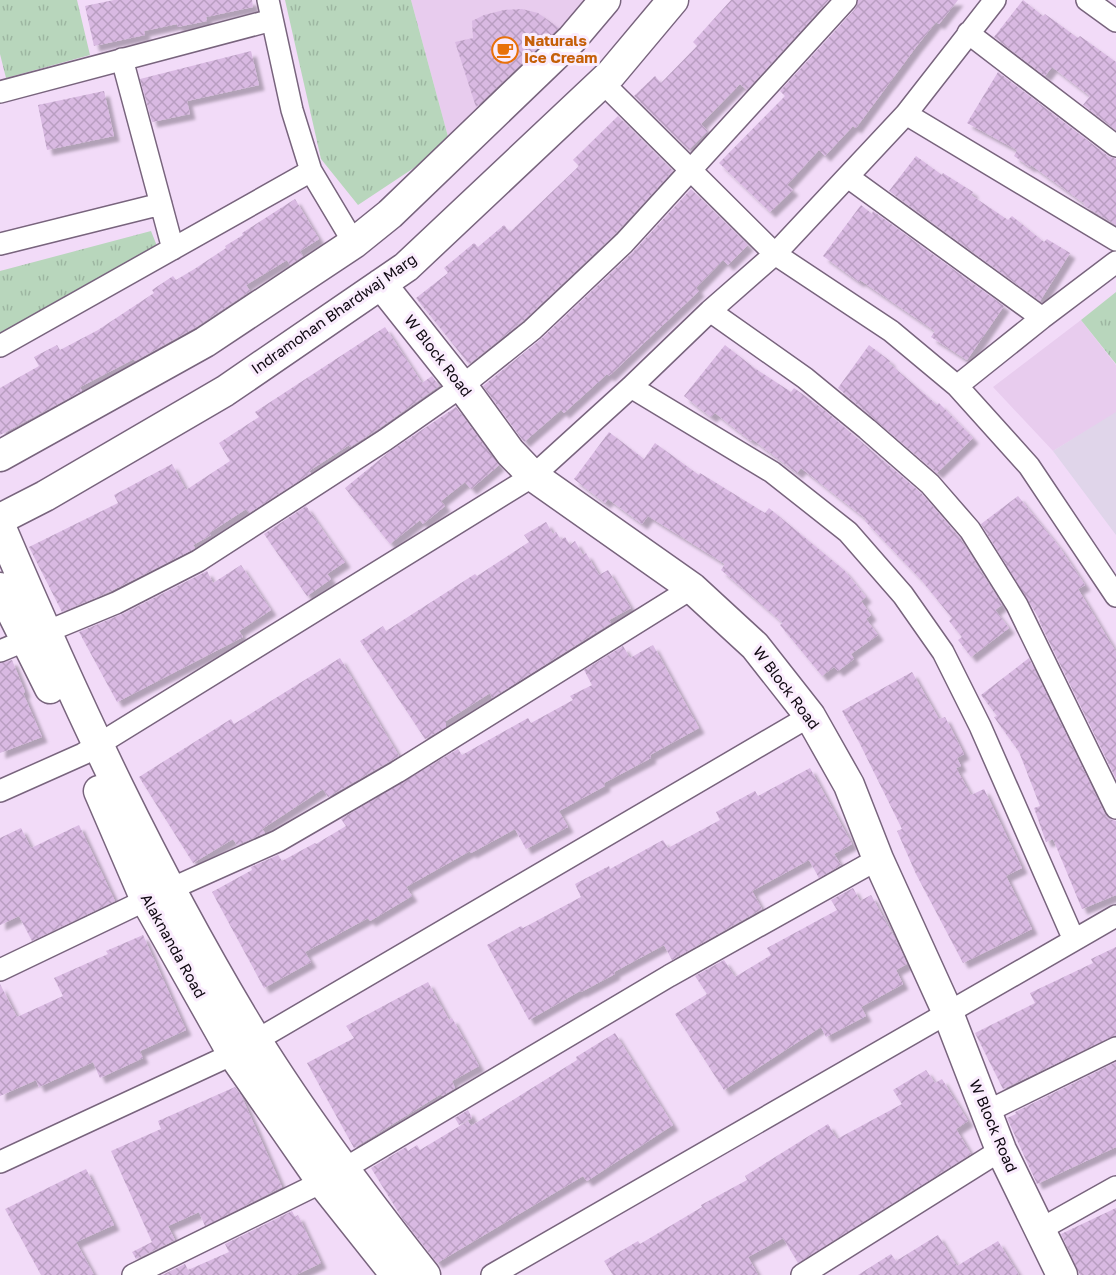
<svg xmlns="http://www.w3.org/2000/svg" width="1116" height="1275" viewBox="0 0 1116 1275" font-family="'Golos Text',sans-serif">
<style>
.built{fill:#e8ccee}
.education{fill:#e0d5ea}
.grass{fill:url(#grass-tufts)}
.building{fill:url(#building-cross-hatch);filter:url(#shadow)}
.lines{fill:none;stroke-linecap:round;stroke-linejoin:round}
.street-casing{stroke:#78647d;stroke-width:24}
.secondary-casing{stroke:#78647d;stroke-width:33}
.street{stroke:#fff;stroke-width:21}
.secondary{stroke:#fff;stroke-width:30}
.labels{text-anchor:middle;stroke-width:6;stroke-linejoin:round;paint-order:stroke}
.food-label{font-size:15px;font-weight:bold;fill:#c56008;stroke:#faecfd;text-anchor:start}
.street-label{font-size:15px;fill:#0f0811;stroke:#faecfd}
</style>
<defs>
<pattern id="grass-tufts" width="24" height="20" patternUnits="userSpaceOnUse" patternTransform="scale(1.5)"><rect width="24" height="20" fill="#b8d6bc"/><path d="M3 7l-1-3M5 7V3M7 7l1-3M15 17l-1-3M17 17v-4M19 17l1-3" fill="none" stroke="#9db6a1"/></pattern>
<pattern id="building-cross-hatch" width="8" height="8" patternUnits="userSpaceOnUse" patternTransform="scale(1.5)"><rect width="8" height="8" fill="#d9b9e2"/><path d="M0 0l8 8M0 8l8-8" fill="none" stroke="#b99ec1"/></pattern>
<filter id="shadow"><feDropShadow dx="5.5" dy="5.5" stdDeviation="1.5" flood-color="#0004"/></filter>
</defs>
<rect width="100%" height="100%" fill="#f2dbf8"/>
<path class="built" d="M411 0H586L450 144Z
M1081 320 1116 365V413L1053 451 993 387Z"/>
<path class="education" d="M1116 412V535L1053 451Z"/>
<path class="grass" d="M0 0H77L90 55 6 78 0 54Z
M285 0H411L450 144 358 205 321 159Z
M151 231 157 246 0 335V271Z
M1116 292V364L1081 320Z"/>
<path class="building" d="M114 0H252L253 7 206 17 207 21 177 27V24L144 31 145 35 94 46 85 6Z
M731 0H829L747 90 740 84 701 124 708 131 689 150 634 96 655 76 661 83 697 46 693 42Z
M858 0H958L939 24 936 22 916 47 856 128 853 126 825 156 819 150 787 185 793 190 770 212 719 163 785 96 780 91 855 9Z
M1023 0 1043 16 1045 14 1078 38 1080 36 1116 62V130L1083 105 1090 96 1052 67 1045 76 994 37Z
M522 9 538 13 559 28 476 107 455 42 473 38 472 21 484 15 504 10Z
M251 51 259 85 187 101 190 114 152 122 140 79Z
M998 72 1108 156 1116 159V225L1088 208 1084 206 1085 204 1031 165 1030 167 1014 156 1017 150 967 123Z
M104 91 114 136 47 150 38 105Z
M618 116 673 171 615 234 524 320 469 364 416 298 448 273 444 268 474 243 478 247 504 225 510 232 579 166 573 160Z
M916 156 942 175 943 173 973 192 971 195 1008 220 1012 216 1044 242 1047 239 1070 253 1040 301 889 191Z
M691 189 748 245 728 265 723 260 696 288 699 291 609 376 607 374 564 413 561 410 524 442 483 386 541 339 633 252Z
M295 199 319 239 300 251 303 256 290 265 287 260 246 285 250 291 196 327 135 361 134 359 80 387 82 391 0 435V388L39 366 34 357 57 345 60 350 98 330 154 293 152 290 173 276 176 280 196 268 226 248 225 246 243 235 242 233Z
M861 205 872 214 873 211 1004 306 967 360 931 337 935 331 860 280 859 282 823 256Z
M385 327 422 383 432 376 439 386 378 429 350 447 349 445 309 471 311 473 249 513 246 509 209 533 211 535 193 545 195 548 192 550 111 591 62 612 29 547 118 503 114 495 172 464 186 490 230 461 219 443 259 417 255 412Z
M725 345 753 367 791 392 794 388 823 409 921 493 960 538 1002 605 995 610 1009 628 971 657 958 640 962 637 949 621 952 618 922 581 865 521 866 519 801 468 797 473 752 439 751 441 715 413 711 417 684 396Z
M869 345 890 361 889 363 937 405 939 403 973 438 937 473 838 388Z
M456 407 499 465 471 489 465 482 441 501 445 506 423 524 420 520 390 544 345 488 389 452Z
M609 432 644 459 655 443 699 475 700 473 765 513 769 508 844 570 866 597 861 601 871 615 866 619 878 635 851 654 854 659 838 671 834 667 822 676 780 625 783 623 721 570 725 564 648 516 642 524 608 499 605 503 574 479Z
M1018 496 1060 548 1085 585 1078 589 1116 652V779L1039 621 1040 620 981 524Z
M306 506 345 562 327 574 331 579 307 596 264 534Z
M546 522 553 534 556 532 561 540 565 537 570 545 575 541 583 555 586 553 599 575 608 570 631 608 609 620 611 623 492 698 490 693 446 721V727L425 739 360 641 383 626 386 631 475 574 477 576 529 542 524 535Z
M241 565 271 610 239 631 243 637 117 702 79 632 122 614 207 571 213 583Z
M653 645 699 728 650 755 651 758 604 783 605 786 559 811 568 827 526 849 515 829 471 853 470 851 406 887 412 896 370 921 368 918 305 952 311 962 264 988 212 892 252 870 251 867 278 855 282 861 315 843 316 844 346 826 341 819 458 749 462 755 528 718 531 723 573 700 570 696 592 685 584 670 623 646 630 658Z
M340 658 399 756 328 797 323 789 262 829 265 833 237 845 233 839 193 863 139 777 231 719 234 724Z
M1029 658 1105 814 1109 819 1116 821V895L1082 909 1053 839 1046 842 1034 808 1040 806 1019 752 994 717 997 716 981 695Z
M12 660 25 692 23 693 42 737 0 753V663Z
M912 672 939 719 945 717 964 754 957 758 961 766 956 768 971 795 984 789 1022 868 1006 876 1032 929 963 963 916 874 897 831 902 829 860 744 842 711Z
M810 768 852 844 834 854 841 865 819 878 809 860 752 891 762 909 672 960 664 945 614 972 615 974 581 992 580 991 529 1020 487 945 521 926 523 928 581 897 575 884 609 866 610 869 663 840 668 848 720 820 716 812 755 791 758 796Z
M79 825 115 901 32 941 19 916 0 925V838L21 828 31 848Z
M853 888 860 901 871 895 898 944 907 964 896 970 903 984 861 1007 866 1016 826 1037 821 1027 724 1090 675 1014 707 994 695 976 724 960 735 977 771 955 767 948 837 910 831 900Z
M143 935 186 1030 140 1051 143 1058 100 1078 93 1062 39 1087 36 1080 0 1096V984L17 1017 63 996 54 978 108 954 106 951Z
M1116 947V1035L1003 1089 975 1033 1035 1003 1030 993 1093 963 1091 959Z
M428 982 449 1020 452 1018 479 1066 452 1081 455 1088 442 1096 441 1094 354 1148 307 1063 354 1038 346 1026Z
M615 1033 673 1125 587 1181 583 1176 437 1263 402 1218 371 1168 406 1147 408 1151 417 1145 420 1150 468 1121 471 1126 577 1060 576 1057Z
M1116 1062V1147L1037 1184 1007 1118 1016 1114 1015 1112Z
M926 1070 935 1083 942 1079 968 1121 956 1129 971 1154 798 1263 783 1238 748 1257 758 1275H613L604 1261 638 1241 640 1244 702 1207 701 1205 747 1180 745 1176 828 1124 837 1139 902 1104 893 1090Z
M235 1087 241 1095 282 1187 205 1226 199 1212 168 1226 175 1240 136 1259 132 1252 152 1242 111 1151 161 1129 158 1121Z
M468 1110 472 1118 459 1125 455 1118Z
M86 1169 114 1225 76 1242 94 1275H41L5 1209Z
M1116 1208V1275H1080L1061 1234Z
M292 1211 295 1217 298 1215 321 1263 296 1275H162L185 1264 188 1270 229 1252 225 1244Z
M938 1235 957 1266 998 1241 1019 1275H858L891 1254 896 1261Z"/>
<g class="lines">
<g class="street-casing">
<path id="street" d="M268 0 292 110 311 171 354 243
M1087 0 1116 21
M968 33 1116 146
M122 59 173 249
M602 82 775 254 891 331 957 386 1029 466 1116 596
M0 92 272 20
M906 114 1116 240
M848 177 1042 318
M0 244 161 204
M710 311 805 378 867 429 930 484 970 530 1017 605 1116 808
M0 346 311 171
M957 386 1042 318 1116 262
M631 387 772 472 848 532 903 595 943 652 980 726 1074 940
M0 651 116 603 198 561 385 440 462 386 532 330 624 243 846 0
M0 791 83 754 533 476 631 387 710 311 775 254 906 114 995 0
M0 970 146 900 278 841 397 772 692 588
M986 1112 1116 1048
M0 1162 233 1054 810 716
M1041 1229 1116 1187
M133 1275 322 1182 669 976 878 859
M492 1275 1116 916
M802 1275 1001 1150"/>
</g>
<g class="secondary-casing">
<path id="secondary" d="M381 284 462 386 510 452 533 476 692 588 755 646 810 716 849 785 878 859 948 1013 1001 1150 1062 1275
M0 456 205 342 354 243 390 214 572 39 605 0
M0 519 45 496 225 391 406 267 611 74 673 0
M0 526C75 702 156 876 256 1040 307 1122 365 1199 425 1275
M0 588 50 688
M99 791 146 900 233 1054 322 1182 396 1275"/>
</g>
<use href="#street" class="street"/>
<use href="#secondary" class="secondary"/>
</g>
<defs>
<g id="cafe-ring" transform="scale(1.35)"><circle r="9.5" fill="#faecfd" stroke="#e8710a" stroke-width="1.5"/><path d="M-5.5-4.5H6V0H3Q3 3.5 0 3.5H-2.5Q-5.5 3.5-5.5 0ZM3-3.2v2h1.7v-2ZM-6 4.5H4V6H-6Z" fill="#e8710a"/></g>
</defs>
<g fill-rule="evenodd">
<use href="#cafe-ring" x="505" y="50"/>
</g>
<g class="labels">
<g class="food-label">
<text x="524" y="46">Naturals<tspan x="524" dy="17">Ice Cream</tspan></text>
</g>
<g class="street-label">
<text transform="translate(334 314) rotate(-35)" y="5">Indramohan Bhardwaj Marg</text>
<text transform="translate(438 356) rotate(52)" y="5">W Block Road</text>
<text transform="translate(786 688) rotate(53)" y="5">W Block Road</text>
<text transform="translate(173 946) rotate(61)" y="5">Alaknanda Road</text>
<text transform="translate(993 1126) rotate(67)" y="5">W Block Road</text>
</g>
</g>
</svg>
